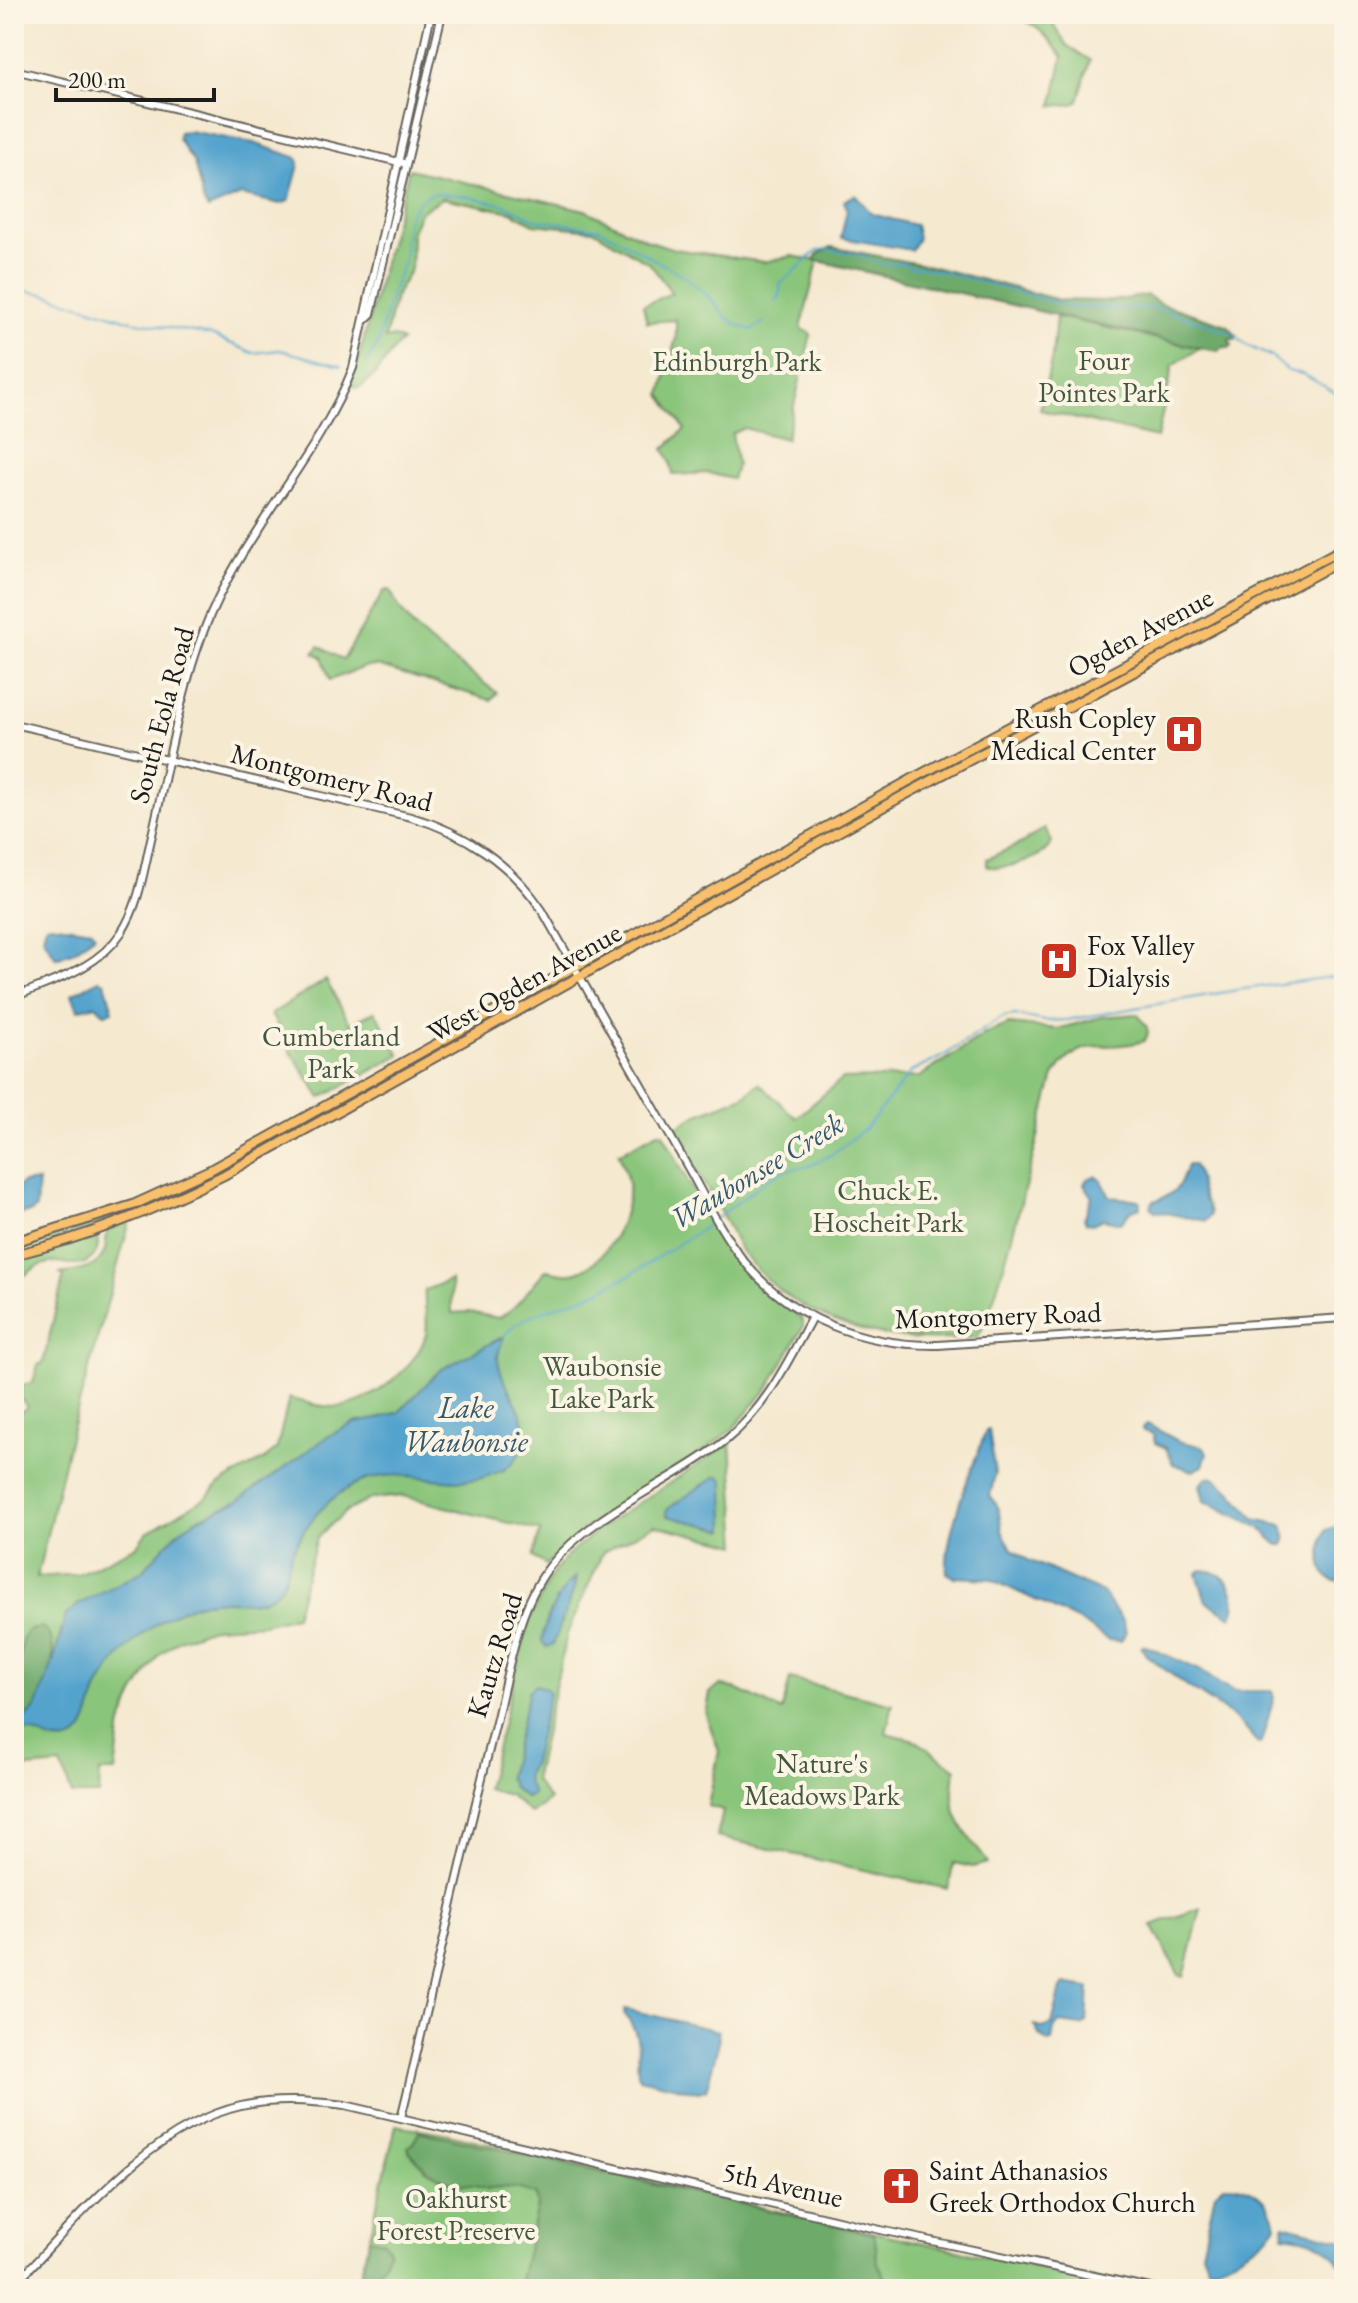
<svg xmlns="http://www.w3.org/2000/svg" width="1358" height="2303" viewBox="0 0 1358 2303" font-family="'EB Garamond',serif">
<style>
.green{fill:#89c57a;stroke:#52704b;stroke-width:2}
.forest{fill:#6eaa6a;stroke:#456343;stroke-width:2}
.water{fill:#52a3cd;stroke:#376074;stroke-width:2}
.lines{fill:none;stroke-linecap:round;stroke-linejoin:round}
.stream{stroke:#52a3cd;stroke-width:2}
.minor-casing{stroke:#68645b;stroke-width:10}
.major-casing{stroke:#68645b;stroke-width:12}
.minor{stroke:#fff;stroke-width:6}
.major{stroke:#f8bf6c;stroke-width:8}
.labels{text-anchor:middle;stroke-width:8;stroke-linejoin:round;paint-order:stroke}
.park-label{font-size:28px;fill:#42573d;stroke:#fcf5e5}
.street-label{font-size:28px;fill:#1c1c1c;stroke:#fcf5e5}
.poi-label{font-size:28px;fill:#1c1c1c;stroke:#fcf5e5;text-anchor:start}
.water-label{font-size:30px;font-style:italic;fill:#34596c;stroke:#fcf5e5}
</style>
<rect width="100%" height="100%" fill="#fcf5e5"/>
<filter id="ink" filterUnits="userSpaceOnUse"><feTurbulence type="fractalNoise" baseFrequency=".0125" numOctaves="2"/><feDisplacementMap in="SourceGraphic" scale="16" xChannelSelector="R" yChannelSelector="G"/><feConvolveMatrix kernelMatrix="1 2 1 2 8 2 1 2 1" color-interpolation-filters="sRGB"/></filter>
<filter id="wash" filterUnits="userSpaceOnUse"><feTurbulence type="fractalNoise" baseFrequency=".006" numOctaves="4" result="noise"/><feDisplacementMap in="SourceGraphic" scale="32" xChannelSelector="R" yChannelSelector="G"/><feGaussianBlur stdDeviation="1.8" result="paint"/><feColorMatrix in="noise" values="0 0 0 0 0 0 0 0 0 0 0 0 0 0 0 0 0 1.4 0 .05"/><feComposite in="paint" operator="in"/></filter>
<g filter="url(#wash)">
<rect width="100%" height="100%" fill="#f5e9d0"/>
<path class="green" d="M1011 14H1046L1068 46 1090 60 1078 101 1073 104 1052 106 1063 57C1046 36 1038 24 1011 14Z
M409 169 585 210 647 240 674 249 764 262 792 256 818 261 801 328 811 334 786 439 744 428 732 434 737 465 732 479 708 473 673 475 670 460 664 449 685 429 661 395 676 338V320L647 322 643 305 672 293 650 264 593 230 534 224 512 212 443 198 420 212 412 231 411 269 395 297 385 339 394 337 402 341C386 356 378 377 359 388L351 386Z
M1056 317 1200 348 1173 365 1157 438 1040 410 1052 357Z
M390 590C409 636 459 663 497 693L491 700 377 666 364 667 330 680 322 657 314 653 319 646 343 660 384 591Z
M1045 828 1052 842C1046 858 1004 872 987 866V859L1022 843Z
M326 980 350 1024 375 1011 400 1055 321 1098 292 1054 271 1014Z
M1137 1014C1144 1022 1153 1031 1144 1041 1105 1053 1080 1033 1054 1076 1043 1112 994 1324 977 1337 890 1347 798 1326 742 1252 734 1242 731 1231 725 1220 708 1189 690 1160 674 1129L696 1115 744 1096 759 1083 796 1118 842 1079 919 1077 987 1033 1009 1024 1057 1029 1102 1017Z
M658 1132 663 1133 718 1240 725 1243 763 1287 803 1320V1327L769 1387 733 1429 703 1452 588 1526 546 1565 533 1557 540 1531 403 1496 370 1499 345 1512 317 1538 295 1616 263 1624 214 1627 179 1640 158 1656 134 1694 121 1724 115 1772H100L99 1795H72L61 1765 27 1768 14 1798V1417L27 1407 20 1397 22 1386 33 1382 38 1365 43 1363 64 1275 59 1274C77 1271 98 1271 105 1250 107 1243 105 1237 108 1230L130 1221 71 1433 37 1577 78 1574 137 1546 146 1533 207 1497 219 1484 265 1459 277 1448 289 1398C304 1402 322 1408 338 1407 371 1404 418 1366 426 1334 429 1318 423 1305 425 1290L451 1280 452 1313 469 1312 498 1318C520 1307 529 1287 546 1270 556 1272 567 1275 577 1272 606 1264 632 1212 628 1184 627 1173 622 1163 619 1153Z
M245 1156 246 1158 233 1166C162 1203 90 1230 14 1252V1248L137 1208 180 1190Z
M93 1236 97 1237C101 1251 92 1263 77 1265 71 1266 65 1262 58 1262 38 1263 18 1275 14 1293V1258Z
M731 1443 738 1545 654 1525 603 1552 567 1634 534 1780 549 1800 531 1814 509 1795 486 1789 529 1620 551 1576 566 1557 597 1530Z
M790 1679 893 1704 886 1733 915 1740 956 1769C945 1813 964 1830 988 1863L972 1867 954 1863 948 1889 717 1837 723 1810 708 1806 719 1751 706 1715 710 1693 721 1685 736 1689 782 1711Z
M1201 1908 1184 1977 1179 1975 1152 1925Z
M396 2125 444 2133 812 2219 1139 2289H357Z"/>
<path class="forest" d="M831 247 930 266 1059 300 1111 301 1147 295 1159 303 1227 325 1237 336 1235 339H1229L1232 345 1229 348 1223 347 1218 351 1200 348 814 260 818 254Z
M42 1627C64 1641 48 1695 33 1711 28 1718 20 1723 14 1729V1674L20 1658 22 1641 27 1631Z
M419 2131 874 2234C877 2244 875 2254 878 2263 882 2272 887 2279 890 2289H518L537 2206 536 2195C523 2188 501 2185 487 2189L475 2185 455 2184 444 2180 426 2170 409 2151 408 2147 413 2143Z
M369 2238 384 2241 389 2250 383 2265 378 2270 377 2289H357Z"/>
<path class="water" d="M189 131 254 143 298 158 299 165 289 201 280 204 241 195 208 209 204 203 194 163 178 139 179 132Z
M855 195 872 214 915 225 918 238 911 250 841 238 847 209 844 201Z
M51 924 92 930 95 935 74 951 56 958 43 937 46 925Z
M99 980 105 982 113 1011 105 1014 96 1005 78 1010 72 994Z
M1187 1165H1193C1199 1173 1198 1181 1201 1190 1203 1200 1210 1206 1210 1216L1206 1221 1155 1211 1151 1207 1153 1201C1174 1196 1181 1186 1187 1165Z
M1095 1176 1101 1179 1110 1196C1120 1201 1133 1196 1141 1202V1207L1132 1210 1121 1223 1103 1219 1092 1224 1086 1223 1084 1219 1092 1196 1084 1184 1087 1179Z
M38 1181 36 1208 32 1212 14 1215 15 1190 22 1183Z
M504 1336C502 1343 497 1352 498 1360 502 1395 553 1433 505 1469 501 1472 493 1474 488 1476 445 1491 406 1464 363 1481 331 1493 305 1523 292 1553 287 1567 287 1581 276 1592 258 1608 233 1599 212 1601 195 1603 175 1612 161 1621 136 1637 113 1660 99 1687 90 1704 90 1737 67 1741 51 1744 41 1733 27 1731L19 1739 14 1757V1729L36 1708 52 1665 66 1615 79 1604 141 1572 179 1531 197 1519 238 1501 330 1435 354 1423 377 1419 399 1412 440 1370Z
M1147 1424 1178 1441 1204 1447 1207 1453 1203 1466 1193 1471 1173 1464 1166 1448 1155 1443 1153 1434 1143 1431 1142 1429Z
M989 1430 995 1474 990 1496 998 1507 1002 1531 1012 1549 1028 1560 1102 1592 1124 1623 1126 1633 1121 1641 1108 1640 1079 1621 991 1579 954 1577 947 1573C944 1534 972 1468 986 1431Z
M720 1476 724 1482 725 1530 667 1516 666 1511 670 1507 715 1477Z
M1207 1477 1214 1478 1231 1491 1255 1519 1283 1525 1286 1538 1284 1545H1278L1259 1527 1204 1501 1200 1485Z
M1344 1524V1583C1338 1582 1330 1581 1326 1575 1319 1565 1320 1540 1326 1530Z
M1201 1570C1228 1571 1240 1593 1232 1617L1206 1601 1197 1574Z
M576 1577 574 1589 553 1645 546 1647 542 1641C545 1618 558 1592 576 1577Z
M1144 1645 1200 1670 1221 1685 1234 1691H1272L1274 1698 1261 1743 1258 1744C1236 1714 1215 1705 1186 1685 1172 1675 1159 1665 1146 1655L1141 1647Z
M536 1685 546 1688 549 1693 533 1763 526 1776 527 1783 533 1794 527 1798 514 1789 508 1777 529 1690Z
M1064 1984 1089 1988 1087 2022 1082 2026 1059 2023 1054 2030 1052 2041 1048 2042 1040 2036 1034 2026 1042 2028 1052 2025 1061 1988Z
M630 2010 718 2031 719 2042 706 2090 698 2092 639 2078C633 2051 647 2042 624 2014L625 2009Z
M1224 2185C1250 2184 1271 2198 1276 2225 1270 2239 1224 2267 1208 2267L1202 2252 1215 2193Z
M1283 2225 1344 2240V2269C1328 2244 1312 2238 1284 2235Z"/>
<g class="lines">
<path class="stream" d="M14 289 44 294 132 321 211 335 253 353 280 350 341 366
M776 300 780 296V284L817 251 826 249 865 256 873 261 885 264 903 263 913 268 920 267 955 275 1072 307 1158 308 1228 331 1248 346 1272 357 1288 371 1303 374 1344 398
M366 362 378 344 392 291 404 262 408 217 418 202 432 193 465 196 505 205 534 219 600 229 682 275 706 294 726 317 737 325 752 330 764 322
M504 1336 514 1325 530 1316 598 1291 630 1275 705 1227 768 1179 785 1170 810 1166 832 1154 866 1128 911 1072 940 1058 1003 1017 1015 1015 1045 1021 1067 1020 1237 990 1344 975"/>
</g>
</g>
<g filter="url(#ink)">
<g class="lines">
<g class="minor-casing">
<path id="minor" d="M14 70 403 163
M365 320 371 314 442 14
M14 724 411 817C464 832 511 864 542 910L690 1171C707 1202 721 1232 743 1260 789 1319 865 1346 938 1345L1344 1318
M14 997C52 981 97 969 121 933 140 904 144 868 152 835 168 767 179 696 204 630 240 535 316 462 353 368L431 14
M401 2118C433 1989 461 1859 494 1730 508 1677 515 1611 550 1566 594 1511 672 1483 726 1440 767 1407 788 1361 812 1317
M14 2285C77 2220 149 2127 241 2106 276 2098 310 2101 345 2105L885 2231 1155 2289"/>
</g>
<g class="major-casing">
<path id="major" d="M14 1242 133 1205 210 1170 914 778 1344 548
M14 1255C87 1237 157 1209 224 1175L897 799 1344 559"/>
</g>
<use href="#minor" class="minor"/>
<use href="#major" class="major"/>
</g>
</g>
<defs>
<g id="hospital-square" transform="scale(2)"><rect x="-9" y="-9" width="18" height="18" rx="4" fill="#c8321e" stroke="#fcf5e5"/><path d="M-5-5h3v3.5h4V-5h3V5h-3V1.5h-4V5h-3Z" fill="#fff"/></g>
<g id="church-square" transform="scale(2)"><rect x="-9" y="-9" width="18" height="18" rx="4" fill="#c8321e" stroke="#fcf5e5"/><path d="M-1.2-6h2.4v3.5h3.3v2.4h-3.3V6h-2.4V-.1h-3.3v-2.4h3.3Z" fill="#fff"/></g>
</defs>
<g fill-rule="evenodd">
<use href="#hospital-square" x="1184" y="734"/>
<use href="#hospital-square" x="1059" y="961"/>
<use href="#church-square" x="901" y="2186"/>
</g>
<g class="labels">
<g class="park-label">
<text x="1104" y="370">Four<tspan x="1104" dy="32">Pointes Park</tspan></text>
<text x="737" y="371">Edinburgh Park</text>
<text x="331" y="1046">Cumberland<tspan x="331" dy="32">Park</tspan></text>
<text x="888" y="1200">Chuck E.<tspan x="888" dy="32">Hoscheit Park</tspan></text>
<text x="602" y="1376">Waubonsie<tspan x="602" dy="32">Lake Park</tspan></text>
<text x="822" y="1773">Nature's<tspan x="822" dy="32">Meadows Park</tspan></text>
<text x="456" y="2208">Oakhurst<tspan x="456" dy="32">Forest Preserve</tspan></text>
</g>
<g class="street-label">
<text transform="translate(1140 632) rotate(-28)" y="10">Ogden Avenue</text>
<text transform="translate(161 715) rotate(-75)" y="10">South Eola Road</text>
<text transform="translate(332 777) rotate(14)" y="10">Montgomery Road</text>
<text transform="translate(524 982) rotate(-29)" y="10">West Ogden Avenue</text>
<text transform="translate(998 1315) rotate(-2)" y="10">Montgomery Road</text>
<text transform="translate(494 1655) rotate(-73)" y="10">Kautz Road</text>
<text transform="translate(783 2184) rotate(13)" y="10">5th Avenue</text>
</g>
<g class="poi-label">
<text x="1156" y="728" text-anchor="end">Rush Copley<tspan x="1156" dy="32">Medical Center</tspan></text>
<text x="1087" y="955">Fox Valley<tspan x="1087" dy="32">Dialysis</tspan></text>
<text x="929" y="2180">Saint Athanasios<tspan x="929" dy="32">Greek Orthodox Church</tspan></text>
</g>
<g class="water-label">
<text transform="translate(757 1171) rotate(-31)" y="10">Waubonsee Creek</text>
<text x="466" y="1418">Lake<tspan x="466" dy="34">Waubonsie</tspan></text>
</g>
</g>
<rect width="1358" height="2303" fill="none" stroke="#fcf5e5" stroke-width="48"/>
<path d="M56 88v12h158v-12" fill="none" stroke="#1c1c1c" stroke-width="4"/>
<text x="68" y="88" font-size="24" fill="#1c1c1c" stroke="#fcf5e5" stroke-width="6" paint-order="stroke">200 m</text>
</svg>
